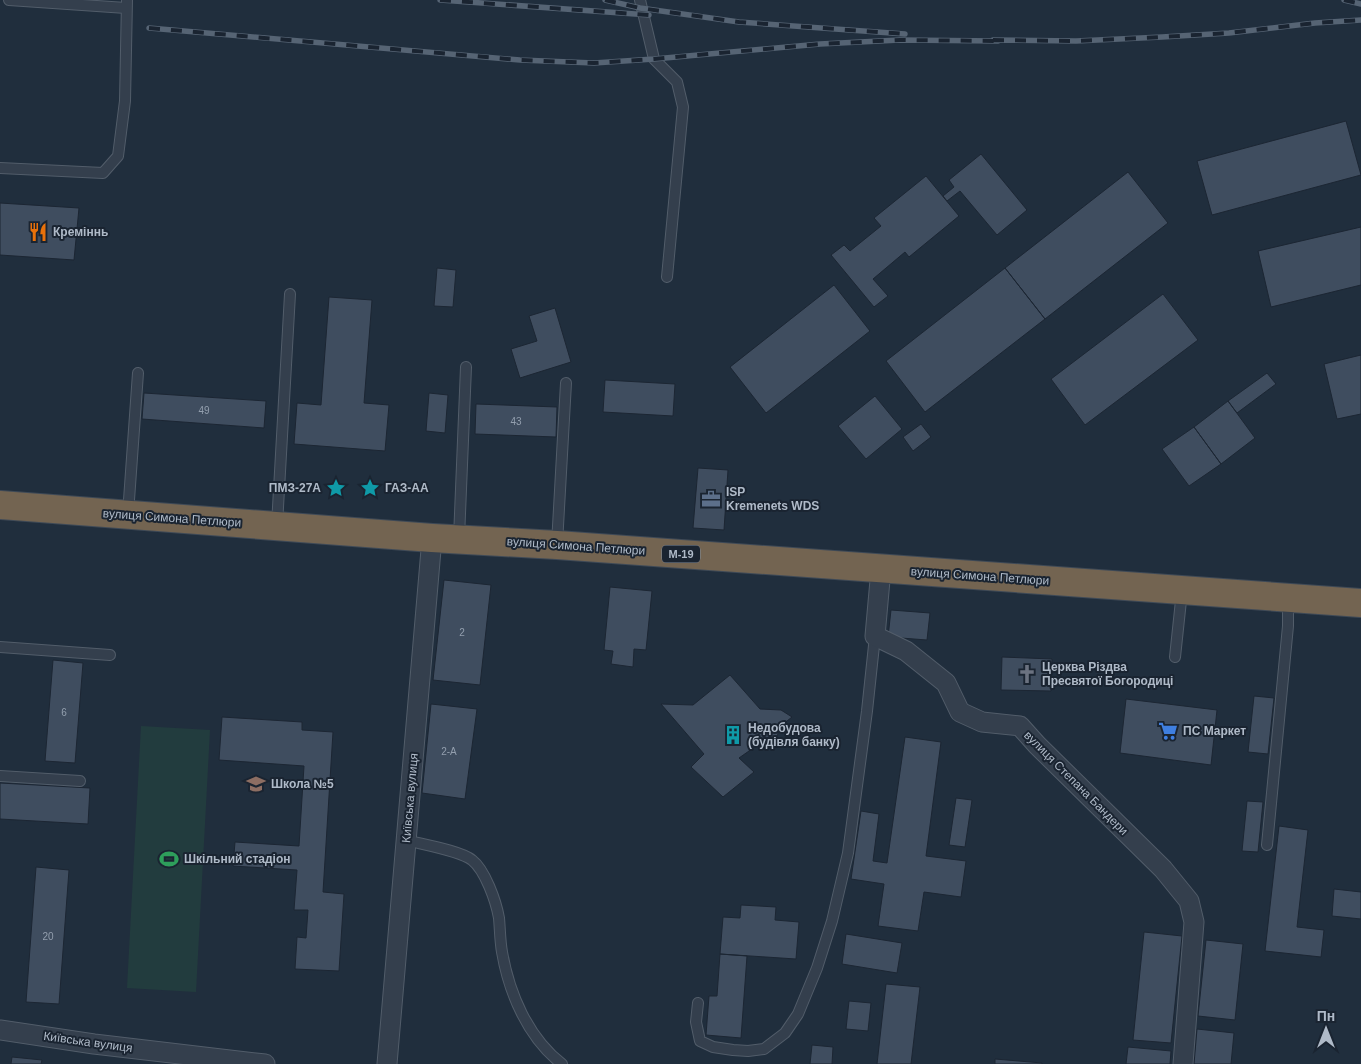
<svg xmlns="http://www.w3.org/2000/svg" width="1361" height="1064" viewBox="0 0 1361 1064" font-family="Helvetica,sans-serif">
<style>
.green{fill:#223c3e}
.building{fill:#3f4d5f;stroke:#1c2633}
.lines{fill:none;stroke-linecap:round;stroke-linejoin:round}
.lane-casing{stroke:#525d6a;stroke-width:12}
.street-casing{stroke:#525d6a;stroke-width:21}
.highway-casing{stroke:#3f4a57;stroke-width:30}
.lane{stroke:#343f4d;stroke-width:10}
.street{stroke:#343f4d;stroke-width:19}
.highway{stroke:#736451;stroke-width:28}
.rail-casing{stroke:#566474;stroke-width:5.5}
.rail{stroke:#1a2431;stroke-width:4;stroke-dasharray:11;stroke-linecap:butt}
.labels{text-anchor:middle;stroke-width:4;stroke-linejoin:round;paint-order:stroke}
.number-label{font-size:10px;fill:#939fae}
.shield{fill:#1a2431;stroke:#828d9b;stroke-width:1}
.shield-label{font-size:11px;font-weight:bold;fill:#afbac8}
.poi-label{font-size:12px;font-weight:bold;fill:#afbac8;stroke:#1a2431;text-anchor:start}
.street-label{font-size:12px;fill:#afbac8;stroke:#1a2431}
</style>
<rect width="100%" height="100%" fill="#202e3d"/>
<path class="green" d="M141 726 210 730 196 992 127 988Z"/>
<path class="building" d="M1346 121 1361 175 1212 215 1197 161Z
M981 154 1027 210 997 235 960 191 947 201 943 196 954 187 949 180Z
M1128 172 1168 223 1045 319 1005 268Z
M926 176 959 216 909 257 905 252 873 279 888 296 874 307 831 255 844 245 850 251 881 226 874 218Z
M0 203 79 208 74 260 0 255Z
M1361 227V285L1271 307 1258 251Z
M437 268 456 270 453 307 434 306Z
M1005 268 1045 319 925 412 886 361Z
M834 285 870 331 766 413 730 367Z
M1163 294 1198 340 1085 425 1051 379Z
M329 297 372 300 364 403 389 405 385 451 294 444 297 403 321 405Z
M555 308 571 362 520 378 511 349 537 341 529 316Z
M1361 355V414L1337 419 1324 364Z
M1267 373 1276 384 1237 413 1228 401Z
M605 380 675 384 673 416 603 412Z
M144 393 266 401 264 428 142 419Z
M429 393 448 395 445 433 426 431Z
M875 396 902 429 866 459 838 426Z
M1228 401 1255 438 1221 464 1194 427Z
M476 404 557 407 556 437 475 434Z
M921 424 931 437 913 451 903 437Z
M1194 427 1221 464 1189 486 1162 449Z
M698 468 728 470 724 530 693 528Z
M444 580 491 585 480 685 433 680Z
M610 587 652 591 646 650 634 649 633 667 611 664 613 651 604 650Z
M891 610 930 613 927 640 888 637Z
M1002 657 1052 659 1051 691 1001 690Z
M53 660 83 663 75 763 45 761Z
M730 675 760 709 781 710 792 717 777 729 778 734 774 741 769 737 739 758 754 772 723 797 691 767 704 754 661 704 693 705Z
M1254 696 1274 698 1268 754 1248 752Z
M1126 699 1217 710 1211 765 1120 753Z
M431 704 477 709 465 799 422 793Z
M222 717 302 722V730L333 732 323 892 344 894 339 971 295 969 297 937 306 938 308 910H294L297 870 233 866 235 842 299 846 304 766 219 760Z
M905 737 941 742 926 856 966 861 961 897 924 892 918 931 878 926 884 884 851 879 861 811 879 814 873 861 887 863Z
M0 783 90 788 88 824 0 819Z
M956 798 972 800 965 847 949 845Z
M1247 801 1263 802 1258 852 1242 851Z
M1279 826 1308 830 1297 927 1324 930 1321 957 1265 951Z
M36 867 69 870 59 1004 26 1002Z
M1334 889 1361 892V919L1332 916Z
M741 905 776 907 775 920 799 922 796 959 720 954 723 917 740 918Z
M1144 932 1182 936 1171 1043 1133 1040Z
M846 934 902 943 897 973 842 964Z
M1206 940 1243 944 1235 1020 1198 1016Z
M720 954 747 956 741 1038 706 1035 709 996H717Z
M886 984 920 987 911 1064H877Z
M849 1001 871 1003 868 1031 846 1029Z
M1197 1029 1234 1033 1231 1064H1194Z
M812 1045 833 1047 832 1064H810Z
M1128 1047 1171 1051 1170 1064H1126Z
M12 1057 42 1060 41 1064H11Z
M995 1059 1042 1063V1064H995Z"/>
<g class="lines">
<g class="lane-casing">
<path id="lane" d="M9 0 126 8
M640 0 654 59 677 82 683 107 667 277
M0 168 103 173 118 156 125 101 127 0
M128 514 138 373
M277 525 290 294
M459 538 466 367
M557 544 566 383
M0 647 110 655
M1175 657 1182 591
M0 776 80 781
M406 840C421 844 461 851 472 860 485 870 496 901 499 918 500 929 500 941 502 952 509 993 528 1038 562 1064
M1267 845 1288 626V598
M698 1003 696 1022 700 1041 713 1047 733 1050 748 1051 764 1049 785 1033 798 1014 817 968 832 921 848 853 867 711 875 636"/>
</g>
<g class="street-casing">
<path id="street" d="M881 569 875 636 906 651 946 683 960 712 982 722 1020 726 1037 745 1163 869 1189 901 1194 922 1183 1064
M0 1030 94 1044 265 1064
M387 1064 432 538"/>
</g>
<g class="highway-casing">
<path id="highway" d="M0 505 432 538 557 545 1361 603"/>
</g>
<use href="#lane" class="lane"/>
<use href="#street" class="street"/>
<use href="#highway" class="highway"/>
<g class="rail-casing">
<path id="rail" d="M440 0 649 15
M605 0 640 8 739 22 905 34
M1344 0 1361 4
M149 28 520 60 594 63 654 59 820 44 900 40 998 41
M993 40 1076 41 1162 37 1229 33 1315 23 1361 20"/>
</g>
<use href="#rail" class="rail"/>
</g>
<defs>
<g id="restaurant-bare" transform="scale(1.5)"><path d="M-5-6h1v4h1v-4h1v4h1v-4h1v5L-1.5 .5V6h-2V.5L-5-1ZM5-6V6H3V1.5H1.5Q1.5-4 5-6Z" fill="#e8710a" stroke="#1a2431" stroke-width="2.5" paint-order="stroke"/></g>
<g id="sight-bare" transform="scale(1.5)"><path d="M0-6L1.8-2.2L6-1.7L2.9 1.2L3.7 5.4L0 3.3L-3.7 5.4L-2.9 1.2L-6-1.7L-1.8-2.2Z" fill="#0f9aa8" stroke="#1a2431" stroke-width="2.5" paint-order="stroke"/></g>
<g id="office-bare" transform="scale(1.5)"><path d="M-6-3h4V-5.5h4V-3h4V5H-6ZM-1-4.5V-3h2v-1.5ZM-6 0V1H6V0Z" fill="#5c6f8a" stroke="#1a2431" stroke-width="2.5" paint-order="stroke"/></g>
<g id="church-bare" transform="scale(1.5)"><path d="M-1.2-6h2.4v3.5h3.3v2.4h-3.3V6h-2.4V-.1h-3.3v-2.4h3.3Z" fill="#6b7280" stroke="#1a2431" stroke-width="2.5" paint-order="stroke"/></g>
<g id="supermarket-bare" transform="scale(1.5)"><path d="M-6-5.5h2.5l.6 2H6L4.5 2H-2.5L-4.4-4H-6ZM-1.5 3.2a1.3 1.3 0 1 0 .1 0ZM3 3.2a1.3 1.3 0 1 0 .1 0Z" fill="#3f7fe0" stroke="#1a2431" stroke-width="2.5" paint-order="stroke"/></g>
<g id="building-bare" transform="scale(1.5)"><path d="M-4-6H4V6H1V3H-1V6H-4ZM-2.5-4.3h1.7v1.8h-1.7ZM.8-4.3h1.7v1.8H.8ZM-2.5-1h1.7V.8h-1.7ZM.8-1h1.7V.8H.8Z" fill="#0f9aa8" stroke="#1a2431" stroke-width="2.5" paint-order="stroke"/></g>
<g id="school-bare" transform="scale(1.5)"><path d="M0-5L7-2L0 1L-7-2ZM-4 1L0 2.5L4 1V4Q0 6-4 4Z" fill="#8d6e63" stroke="#1a2431" stroke-width="2.5" paint-order="stroke"/></g>
<g id="stadium-bare" transform="scale(1.5)"><path d="M0-5a6.5 5 0 1 0 0 10a6.5 5 0 1 0 0-10ZM-3.5-1.8h7v3.6h-7Z" fill="#2e9e5b" stroke="#1a2431" stroke-width="2.5" paint-order="stroke"/></g>
</defs>
<g fill-rule="evenodd">
<use href="#restaurant-bare" x="38" y="232"/>
<use href="#sight-bare" x="336" y="488"/>
<use href="#sight-bare" x="370" y="488"/>
<use href="#office-bare" x="711" y="499"/>
<use href="#church-bare" x="1027" y="674"/>
<use href="#supermarket-bare" x="1168" y="731"/>
<use href="#building-bare" x="733" y="735"/>
<use href="#school-bare" x="256" y="784"/>
<use href="#stadium-bare" x="169" y="859"/>
</g>
<g class="labels">
<g class="number-label">
<text x="204" y="414">49</text>
<text x="516" y="425">43</text>
<text x="462" y="636">2</text>
<text x="64" y="716">6</text>
<text x="449" y="755">2-А</text>
<text x="48" y="940">20</text>
</g>
<rect class="shield" x="662" y="545.5" width="38" height="17" rx="4"/>
<g class="shield-label">
<text x="681" y="558">М-19</text>
</g>
<g class="poi-label">
<text x="53" y="236">Креміннь</text>
<text x="321" y="492" text-anchor="end">ПМЗ-27А</text>
<text x="385" y="492">ГАЗ-АА</text>
<text x="726" y="496">ISP<tspan x="726" dy="14">Kremenets WDS</tspan></text>
<text x="1042" y="671">Церква Різдва<tspan x="1042" dy="14">Пресвятої Богородиці</tspan></text>
<text x="748" y="732">Недобудова<tspan x="748" dy="14">(будівля банку)</tspan></text>
<text x="1183" y="735">ПС Маркет</text>
<text x="271" y="788">Школа №5</text>
<text x="184" y="863">Шкільний стадіон</text>
</g>
<g class="street-label">
<text transform="translate(172 518) rotate(4)" y="4">вулиця Симона Петлюри</text>
<text transform="translate(576 546) rotate(4)" y="4">вулиця Симона Петлюри</text>
<text transform="translate(980 576) rotate(4)" y="4">вулиця Симона Петлюри</text>
<text transform="translate(1076 783) rotate(45)" y="4">вулиця Степана Бандери</text>
<text transform="translate(410 798) rotate(-85)" y="4">Київська вулиця</text>
<text transform="translate(88 1042) rotate(8)" y="4">Київська вулиця</text>
</g>
</g>
<g transform="translate(1326 1029)" stroke="#1a2431" stroke-width="4" paint-order="stroke">
<path d="M0-4L9 19L0 12L-9 19Z" fill="#afbac8"/>
<text y="-8" font-size="14" font-weight="bold" text-anchor="middle" fill="#afbac8">Пн</text>
</g>
</svg>
